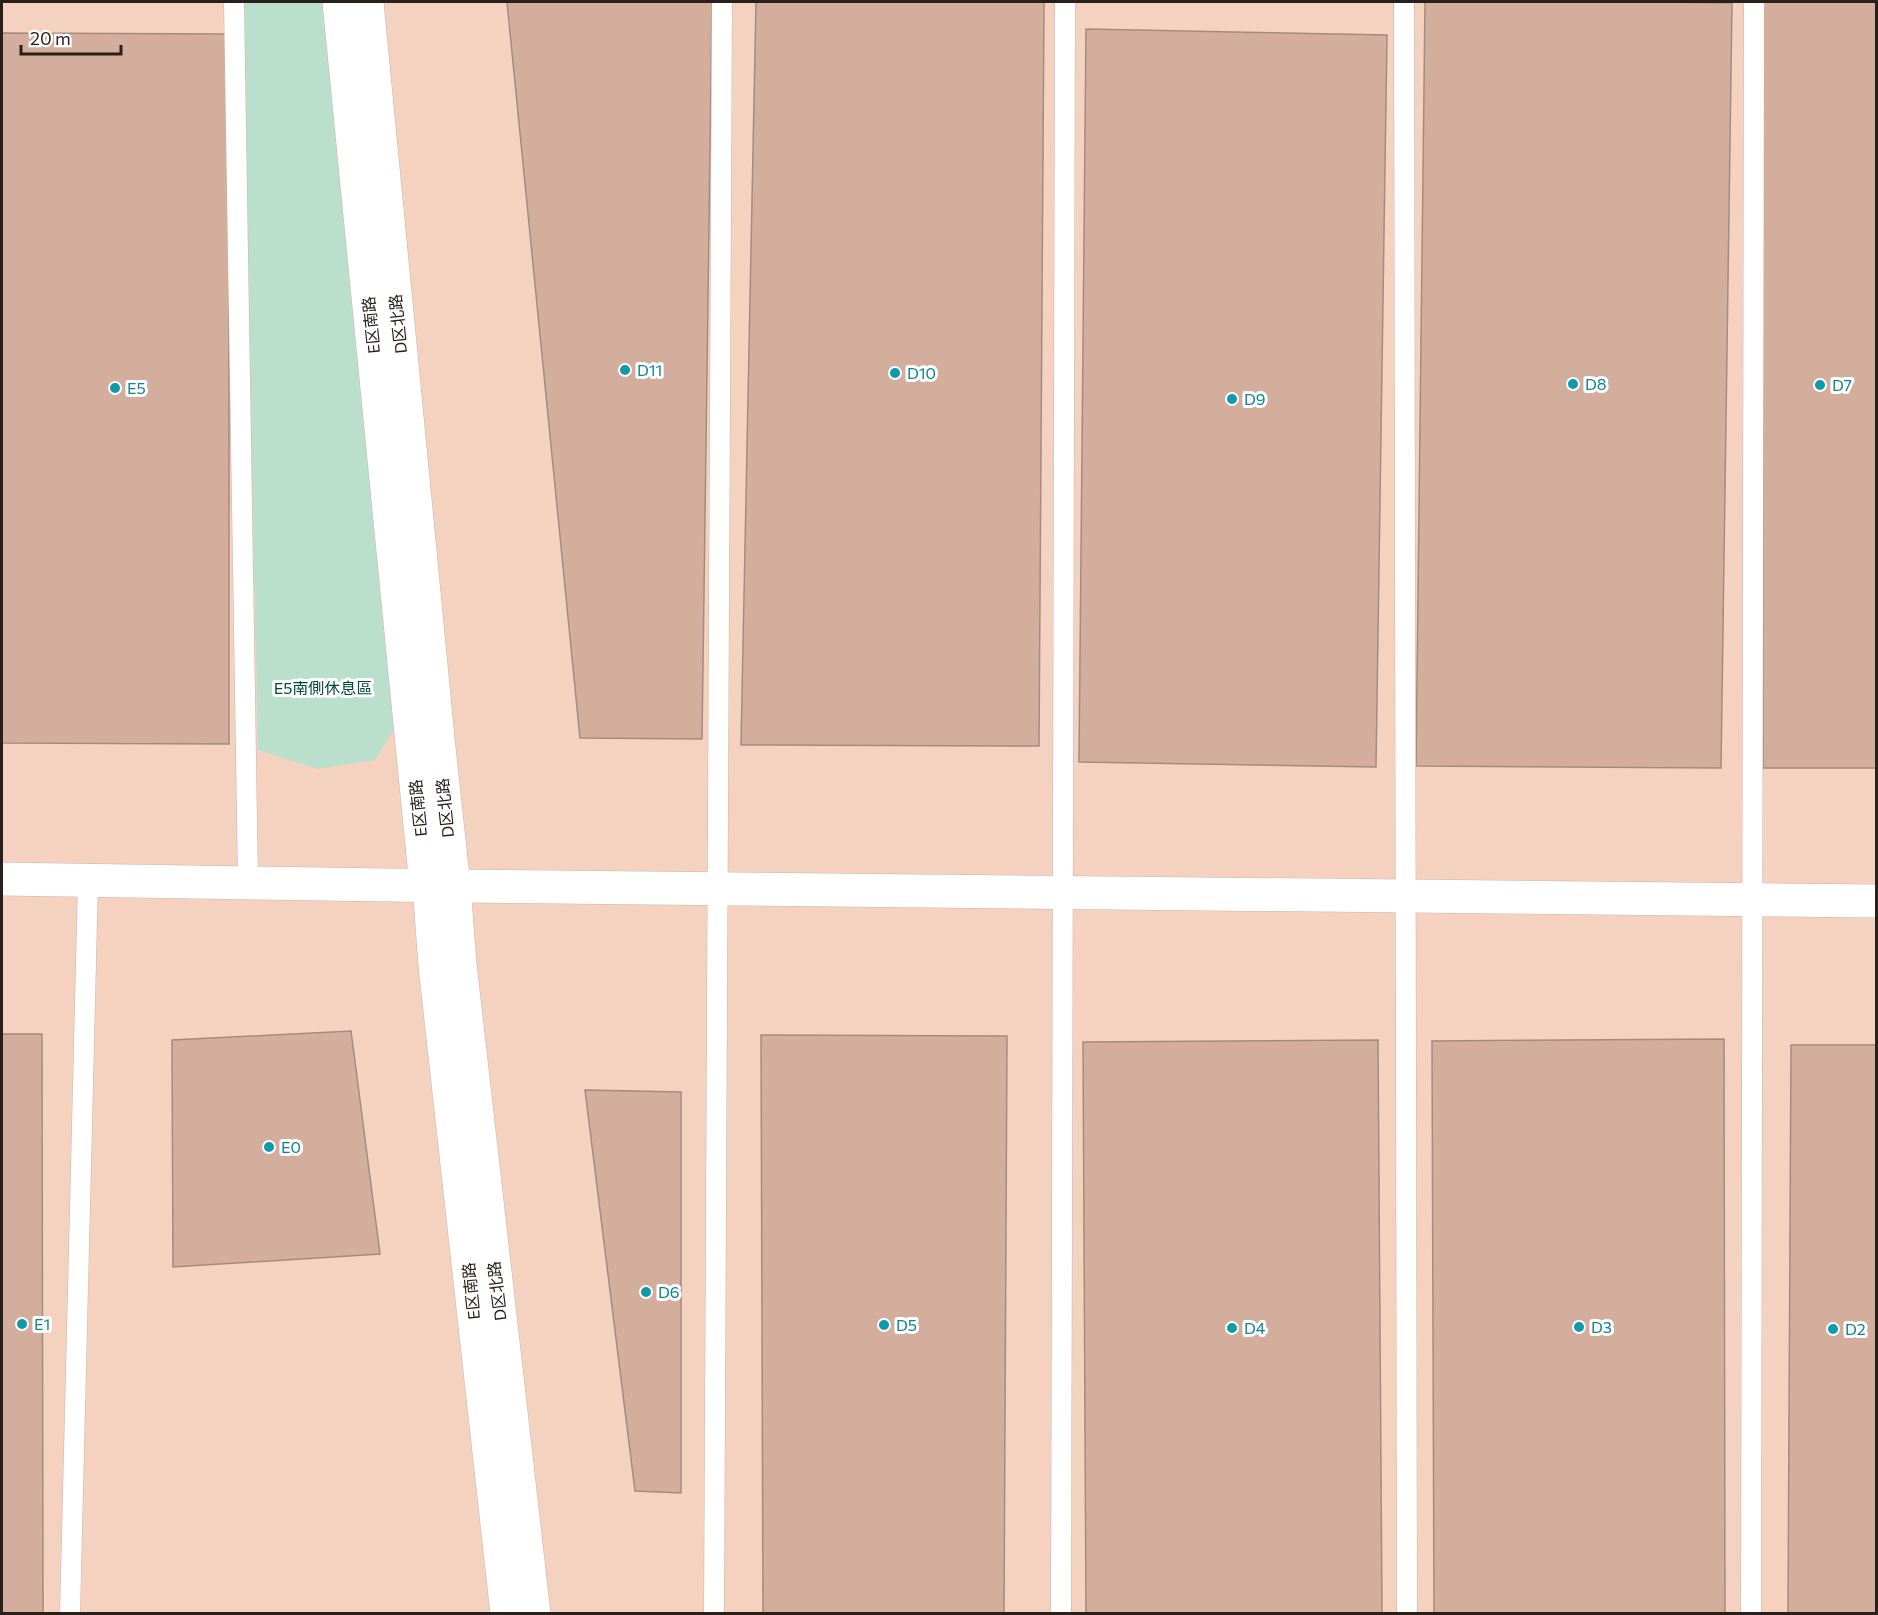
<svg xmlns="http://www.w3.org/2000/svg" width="1878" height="1615" viewBox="0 0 1878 1615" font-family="Commissioner,'Noto Sans SC',sans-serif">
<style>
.built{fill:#f5d1c0}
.green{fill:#bae0cd}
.building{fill:#d3ae9d;stroke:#a58b7f;stroke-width:1.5}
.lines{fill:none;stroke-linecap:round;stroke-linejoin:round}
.lane-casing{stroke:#ceb3a6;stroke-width:21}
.street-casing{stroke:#ceb3a6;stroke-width:34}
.secondary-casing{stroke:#ceb3a6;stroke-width:34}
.lane{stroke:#fff;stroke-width:20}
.street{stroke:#fff;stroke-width:33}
.secondary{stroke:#fff;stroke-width:33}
.culture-dot{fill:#0f9aa8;stroke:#fff;stroke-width:2}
.labels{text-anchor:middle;stroke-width:6;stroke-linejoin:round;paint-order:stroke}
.street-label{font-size:16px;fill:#2a201b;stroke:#fff}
.culture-label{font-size:16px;fill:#0d838f;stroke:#fff;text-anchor:start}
.park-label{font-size:16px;fill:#004c32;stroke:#fff}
</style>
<rect width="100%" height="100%" fill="#fce0d2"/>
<path class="built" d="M2 2H1876V1613H2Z"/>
<path class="green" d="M242 2H331L394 729 375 760 318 769 258 750Z"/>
<path class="building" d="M507 2H712L702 739 580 738Z
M756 2H1044L1039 746 741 745Z
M1425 2H1662L1732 3 1721 768 1416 766Z
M1763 2H1876V768H1763Z
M1086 29 1387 35 1376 767 1079 762Z
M2 33 229 34V744L2 743Z
M351 1031 380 1254 173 1267 172 1040Z
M2 1034H42L43 1614H2Z
M761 1035 1007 1036 1004 1614H763Z
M1724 1039 1725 1614H1434L1432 1041Z
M1378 1040 1382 1614H1086L1083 1042Z
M1791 1045H1876V1614H1788Z
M585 1090 681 1092V1493L635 1491Z"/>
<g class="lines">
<g class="lane-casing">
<path id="lane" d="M234 2 248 883
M1404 2 1407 1614
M70 1614 88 881
M714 1614 722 2
M1061 1614 1065 2
M1751 1614 1754 2"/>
</g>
<g class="street-casing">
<path id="street" d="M2 879 454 886"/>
</g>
<g class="secondary-casing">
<path id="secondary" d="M339 2 425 876 429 885 435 966 507 1614
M367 2 439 748 454 886 460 964 534 1614
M454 886 1876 901"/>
</g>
<use href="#lane" class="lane"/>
<use href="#street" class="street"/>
<use href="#secondary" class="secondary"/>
</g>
<g class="culture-dot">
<circle cx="625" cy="370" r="6"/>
<circle cx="895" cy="373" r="6"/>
<circle cx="1573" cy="384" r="6"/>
<circle cx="1820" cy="385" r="6"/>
<circle cx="115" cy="388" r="6"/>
<circle cx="1232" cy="399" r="6"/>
<circle cx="269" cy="1147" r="6"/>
<circle cx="646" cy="1292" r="6"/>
<circle cx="22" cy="1324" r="6"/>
<circle cx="884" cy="1325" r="6"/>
<circle cx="1579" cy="1327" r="6"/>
<circle cx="1232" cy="1328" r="6"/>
<circle cx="1833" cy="1329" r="6"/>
</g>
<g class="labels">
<g class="street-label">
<text transform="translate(398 324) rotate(-96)" y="6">D区北路</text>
<text transform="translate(371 325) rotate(-96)" y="6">E区南路</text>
<text transform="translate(418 808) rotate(-96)" y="6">E区南路</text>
<text transform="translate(445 808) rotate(-96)" y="6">D区北路</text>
<text transform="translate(471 1291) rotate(-96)" y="6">E区南路</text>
<text transform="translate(497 1291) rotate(-97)" y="6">D区北路</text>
</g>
<g class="culture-label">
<text x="637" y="376">D11</text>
<text x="907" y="379">D10</text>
<text x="1585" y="390">D8</text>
<text x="1832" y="391">D7</text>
<text x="127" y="394">E5</text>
<text x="1244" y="405">D9</text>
<text x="281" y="1153">E0</text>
<text x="658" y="1298">D6</text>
<text x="34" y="1330">E1</text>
<text x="896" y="1331">D5</text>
<text x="1591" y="1333">D3</text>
<text x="1244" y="1334">D4</text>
<text x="1845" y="1335">D2</text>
</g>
<g class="park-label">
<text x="323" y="694">E5南側休息區</text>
</g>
</g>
<rect width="1878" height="1615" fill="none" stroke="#2a201b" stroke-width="6"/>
<path d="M21 45v9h100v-9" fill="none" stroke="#2a201b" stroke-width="3"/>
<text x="30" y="45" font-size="18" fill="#2a201b" stroke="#ffffff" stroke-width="4.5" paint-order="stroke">20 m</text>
</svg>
